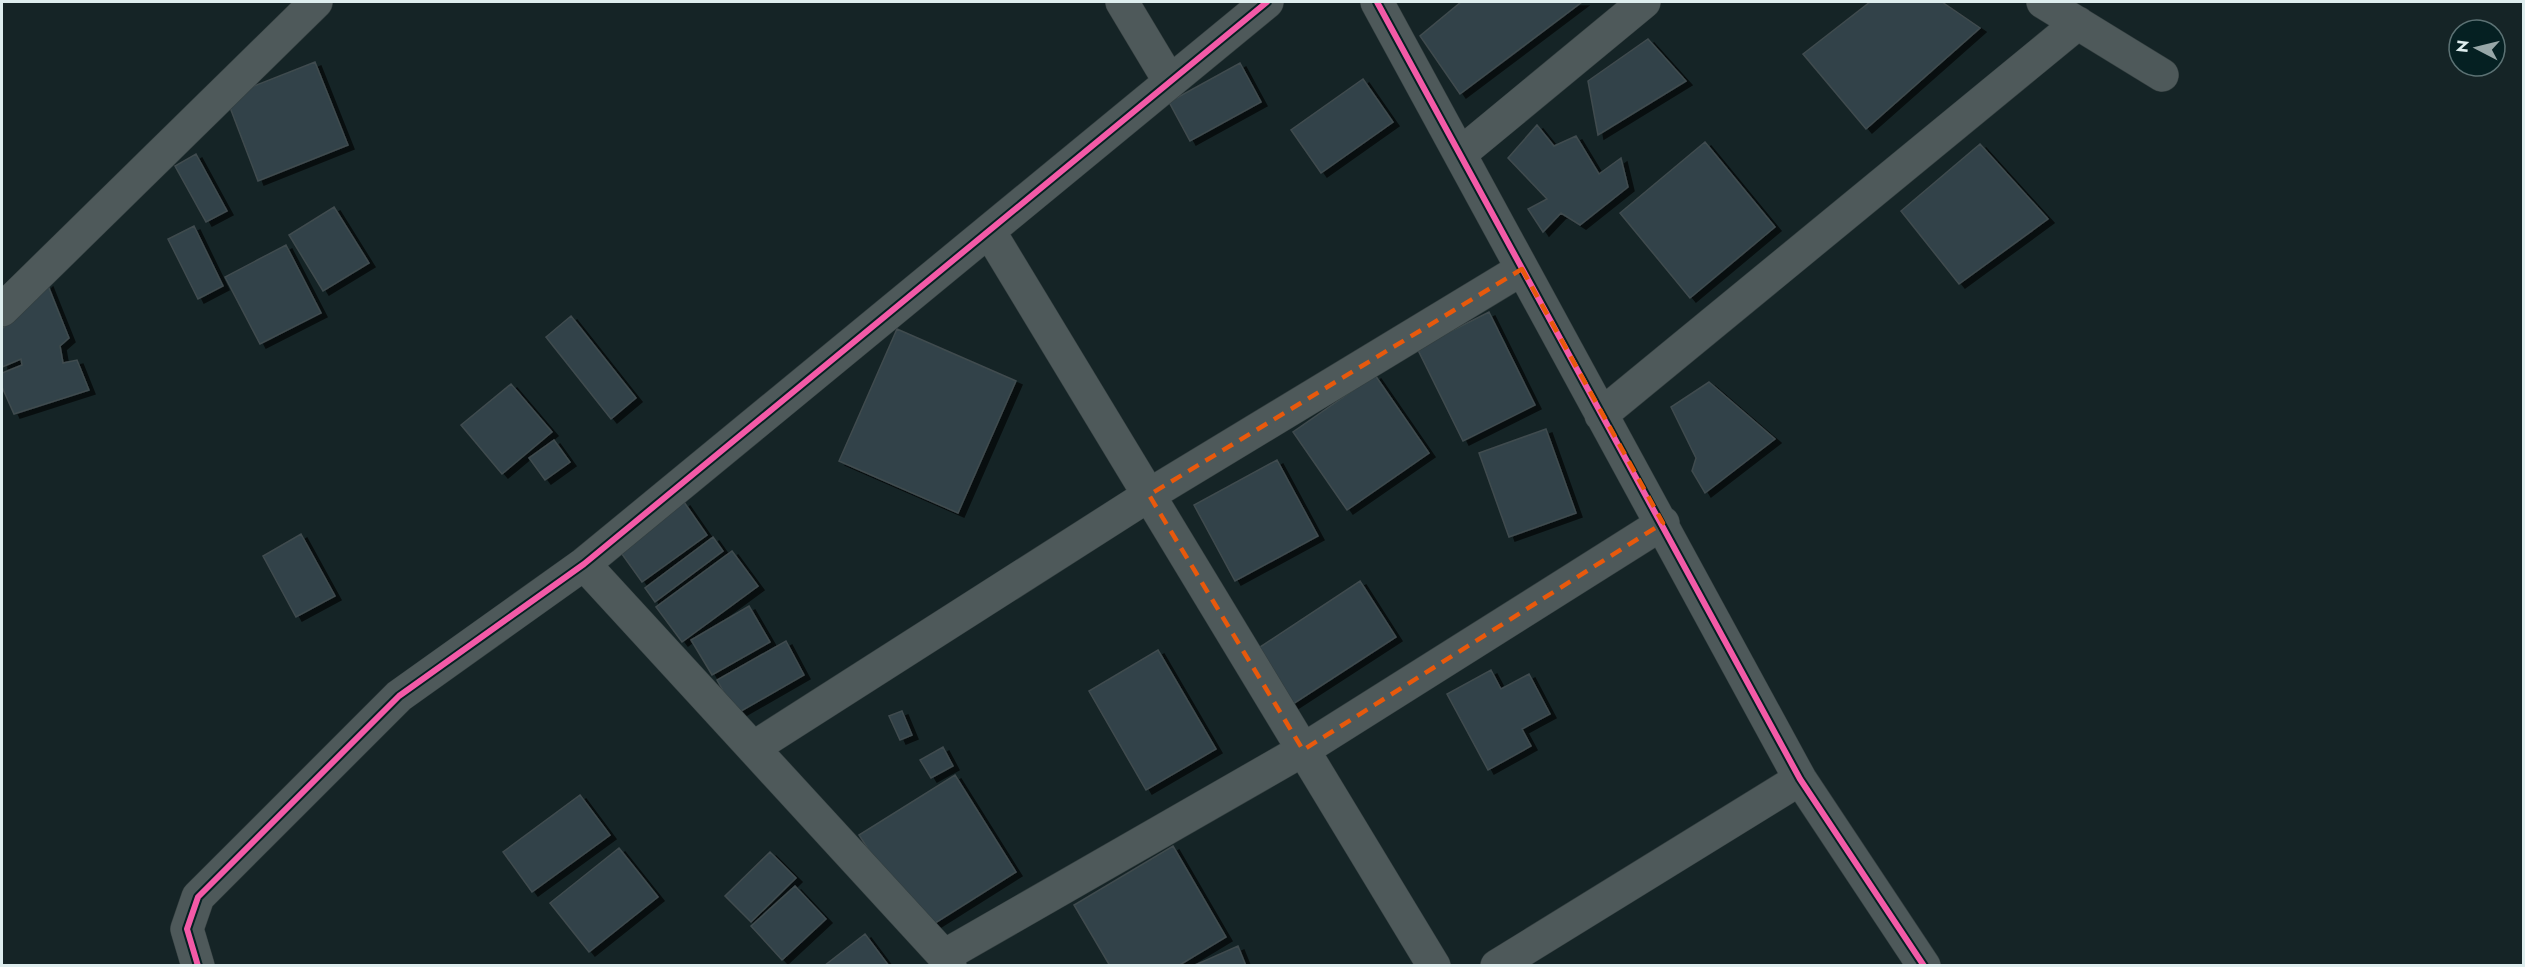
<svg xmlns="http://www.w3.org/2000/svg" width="2525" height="967" viewBox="0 0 2525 967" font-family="Jost,sans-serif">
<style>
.building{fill:#314348;stroke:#404b4f;stroke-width:1.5;filter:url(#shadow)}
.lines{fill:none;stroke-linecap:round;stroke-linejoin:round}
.street-casing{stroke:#333e3f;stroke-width:34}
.street{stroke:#4e595a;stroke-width:33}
.cycleway-casing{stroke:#052022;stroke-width:10}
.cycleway{stroke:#f35aa7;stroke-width:6}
.marked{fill:none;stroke:#e8590c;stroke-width:4.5;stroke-dasharray:12 8;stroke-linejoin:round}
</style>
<defs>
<filter id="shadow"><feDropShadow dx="6" dy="4" stdDeviation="0" flood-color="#0009"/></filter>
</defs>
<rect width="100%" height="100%" fill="#152426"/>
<path class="building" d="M1461 2H1582L1460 94 1420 36Z
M1870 2H1942L1980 28 1866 129 1803 54Z
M1648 39 1686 81 1598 135 1588 81Z
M315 62 348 145 258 181 226 97Z
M1240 63 1261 102 1190 141 1169 102Z
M1363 79 1393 122 1321 173 1291 130Z
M1537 125 1554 146 1576 136 1599 174 1621 158 1628 187 1580 225 1561 213 1543 232 1528 209 1547 199 1508 158Z
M1705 142 1775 227 1690 298 1620 213Z
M1980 144 2048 219 1959 284 1901 211Z
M196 154 227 211 206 222 175 166Z
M334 207 369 263 323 291 289 235Z
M194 226 223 286 198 299 168 239Z
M286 245 321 313 260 344 225 277Z
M47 283 69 338 60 346 63 363 77 360 89 390 14 414 2 387V373L22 365 21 359 2 367V329Z
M1489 312 1535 405 1463 441 1417 348Z
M571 316 636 398 611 419 546 337Z
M897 329 1016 381 958 513 839 461Z
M1375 375 1429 453 1347 510 1293 432Z
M1709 382 1775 439 1705 493 1692 471 1696 458 1671 407Z
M511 384 552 432 502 474 461 425Z
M1546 429 1576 513 1509 537 1479 453Z
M554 440 570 462 545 480 529 458Z
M1277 460 1318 536 1235 581 1194 505Z
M684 502 707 535 642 582 619 550Z
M301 534 335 596 296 617 263 556Z
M713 537 723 551 655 602 645 588Z
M732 551 758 586 682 642 656 607Z
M1360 581 1396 637 1290 706 1254 651Z
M749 606 770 642 712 675 691 640Z
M786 641 804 675 736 714 717 680Z
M1158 650 1216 749 1146 790 1089 691Z
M1491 670 1501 689 1529 674 1550 714 1522 729 1531 746 1488 770 1447 694Z
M902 711 912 735 900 740 889 716Z
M943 747 953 766 931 778 920 760Z
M955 775 1016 872 921 932 859 835Z
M580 795 610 835 532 892 503 852Z
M1173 846 1226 937 1178 966H1110L1074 905Z
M619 848 658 897 589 952 550 903Z
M770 852 796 878 751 922 725 896Z
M795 886 826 919 782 960 751 926Z
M865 934 889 966H824Z
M1238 946 1246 966H1193Z"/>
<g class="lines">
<g class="street-casing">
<path id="street" d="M1122 2 1170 82
M1377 2 1800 779 1924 966
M2043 2 2162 75
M1460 154 1644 2
M989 231 1434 966
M2 310 316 2
M1601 415 2078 23
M584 564 944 956 950 966
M753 748 1149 495 1522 269
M944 956 1303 750 1663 523
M198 966 187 929 198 897 399 696 584 564 1267 2
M1497 966 1800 779"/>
</g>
<use href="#street" class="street"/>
<g class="cycleway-casing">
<path id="cycleway" d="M1377 2 1800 779 1924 966
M198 966 187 929 198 897 399 696 584 564 1267 2"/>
</g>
<use href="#cycleway" class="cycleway"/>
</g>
<path class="marked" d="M1522 269 1663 523 1303 750 1149 495Z"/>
<rect width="2525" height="967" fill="none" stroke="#deedee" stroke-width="6"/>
<g transform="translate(2477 48) rotate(277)"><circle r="28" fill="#052022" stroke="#5c7274" stroke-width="1.5"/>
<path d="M0-4.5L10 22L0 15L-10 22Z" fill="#98a7a8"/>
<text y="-9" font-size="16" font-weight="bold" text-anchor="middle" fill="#deedee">N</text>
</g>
</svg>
